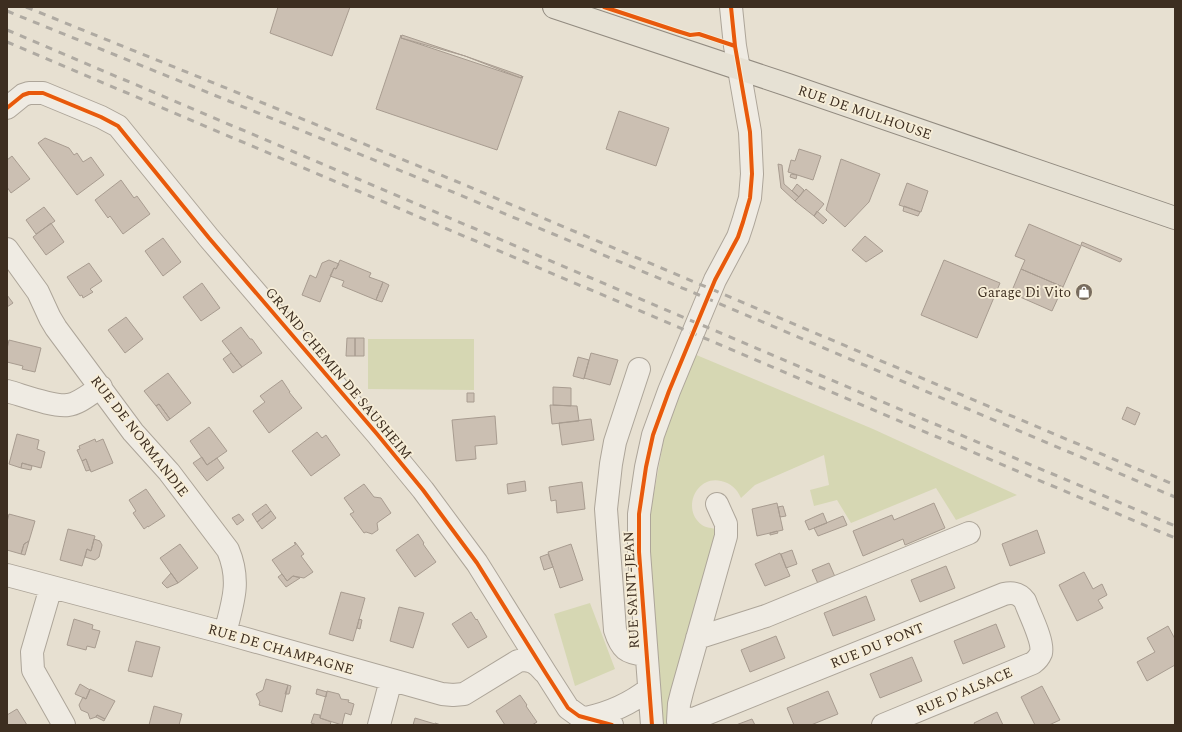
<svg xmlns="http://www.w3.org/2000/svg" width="1182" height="732" viewBox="0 0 1182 732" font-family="Spectral,serif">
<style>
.green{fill:#d6d7b3}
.building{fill:#cbbfb2;stroke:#a89c90}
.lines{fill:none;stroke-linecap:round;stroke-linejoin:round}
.minor-casing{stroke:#ada599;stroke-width:24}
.major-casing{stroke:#928b80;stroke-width:24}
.minor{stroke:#efebe3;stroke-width:22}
.major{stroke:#e6e1d4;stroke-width:22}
.rail{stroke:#afaaa2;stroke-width:3;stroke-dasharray:7 7;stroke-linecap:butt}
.cycleway-casing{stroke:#f7eed8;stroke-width:6}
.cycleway{stroke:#e8590c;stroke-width:4}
.labels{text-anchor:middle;stroke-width:3.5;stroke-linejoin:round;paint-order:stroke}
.street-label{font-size:14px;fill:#3d2e20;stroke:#f7eed8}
.poi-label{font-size:14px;fill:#3d2e20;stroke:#f7eed8;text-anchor:end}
</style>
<rect width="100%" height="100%" fill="#e7e0d1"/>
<path class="green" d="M368 339H474V390L368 389Z
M694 354 873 429 1017 495 956 520 936 488 851 523 837 500 814 506 810 490 829 485 824 455 755 485 741 498C737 489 731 483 721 481 696 475 681 510 702 525 706 528 712 528 717 529L670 725H662L654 640 649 520 665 433Z
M590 603 615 669 575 686 554 614Z"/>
<path class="building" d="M278 7H350L332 56 270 33Z
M401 35V38L521 78 523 76 497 150 376 109Z
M402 35 465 56 401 38Z
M465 56 522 76 521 78Z
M619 111 669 128 656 166 606 149Z
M45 138 69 148 74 155 77 153 83 162 91 157 104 175 77 195 38 143Z
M799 149 821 156 813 180 788 172 791 160 795 161Z
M12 156 30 179 11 193 7 187V160Z
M841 159 880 174 869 202 845 227 826 210Z
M778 164 782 165 784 184 799 197 795 201 781 188Z
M791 174 797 175 796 179 790 177Z
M121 180 134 198 137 196 150 214 123 234 110 216 108 218 95 200Z
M907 183 928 191 921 212 899 205Z
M797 184 804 190 799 197 792 191Z
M806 189 824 204 814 216 795 201Z
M904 206 920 212 918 216 903 211Z
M44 207 55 221 36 234 26 220Z
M817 211 827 220 823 224 814 216Z
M51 223 64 242 46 255 33 237Z
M1029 224 1081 246 1063 287 1021 269 1025 260 1015 256Z
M865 236 883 251 866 262 852 250Z
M163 238 181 262 163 276 145 251Z
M1082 242 1122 259 1120 262 1081 245Z
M329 260 339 264 336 269 334 268 320 302 302 295 310 275 316 278 322 263Z
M340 260 371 273 369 277 383 282 376 300 342 286 344 281 330 276 334 268 336 269Z
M944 260 1000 283 977 338 921 315Z
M89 263 102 281 90 289 93 292 83 298 82 295 80 296 67 277Z
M1021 269 1063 287 1052 311 1011 293Z
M383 282 389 285 382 302 376 300Z
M202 283 220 308 201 321 183 297Z
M7 295 13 303 7 307Z
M126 317 143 339 125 353 108 330Z
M241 327 250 339H252L262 353 242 367 222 341Z
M347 338H355V356H346Z
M355 338H364V356H355Z
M9 340 41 348 35 372 22 369 23 366 7 362V349Z
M231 353 242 367 233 373 223 359Z
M591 353 618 360 610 385 584 378Z
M578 357 589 360 584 379 573 376Z
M168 373 191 403 170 419 159 404 156 406 144 391Z
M282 380 290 392H289L302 408 269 433 253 411 265 402 260 396Z
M553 387 571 388V406L553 405Z
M467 393H474V402H467Z
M159 404 170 419 167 421 156 406Z
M550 405 577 406 579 421 552 424Z
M1127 407 1140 413 1135 425 1122 419Z
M495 416 497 444 475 446 476 459 456 461 452 420Z
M591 419 594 440 562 445 559 423Z
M209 427 227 451 207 465 190 441Z
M317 432 322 438 326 435 340 455 311 476 292 451Z
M17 434 39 440 37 449 45 452 41 468 22 463 21 468 9 464Z
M95 439 96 442 103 439 113 463 91 472 86 459 82 461 77 450 80 449 79 446Z
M202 457 207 465 217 458 224 468 207 481 193 463Z
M86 459 90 470 86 471 82 461Z
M22 463 32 466 31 470 21 468Z
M525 481 526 491 508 494 507 484Z
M582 482 585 509 557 513 556 500 551 501 549 487Z
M364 484 374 497 381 498 391 513 377 523 378 530 372 534 366 532 364 533 350 514 354 512 344 498Z
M146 489 165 516 148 527V526L144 529 133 513 136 511 129 500Z
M777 503 783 530 757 536 752 509Z
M934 503 945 528 905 545 903 539 863 556 853 531 892 515 894 520Z
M266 504 271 511 257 522 252 514Z
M783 506 786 516 780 517 778 507Z
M271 511 276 518 262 529 257 522Z
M823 513 827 523 809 530 805 521Z
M9 514 35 521 29 541 24 544 21 554 7 550V522Z
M239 514 244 520 237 525 232 518Z
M843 516 847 525 818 536 814 528Z
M68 529 95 536 91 551 87 549 82 566 60 560Z
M1037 530 1045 553 1010 566 1002 544Z
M777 531 778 533 770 535V533Z
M418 534 424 543 423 544 436 562 415 577 396 550Z
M94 539 100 541 102 545 99 557 95 560 85 557 87 549 91 551Z
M29 541 25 555 21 554 24 544Z
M295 542 304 554 301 556 313 572 304 578 293 576 287 581 272 560 296 544 294 543Z
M180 544 198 568 178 583 160 558Z
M571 544 583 580 560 588 548 552Z
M792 550 797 564 786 568 781 554Z
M780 553 790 576 765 586 755 564Z
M548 554 553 567 544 570 540 557Z
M829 563 836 579 819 586 812 570Z
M946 566 955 588 920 602 911 580Z
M1084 572 1093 589 1102 584 1107 595 1098 600 1103 608 1077 621 1059 585Z
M171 573 178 583 167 588 162 583Z
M282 574 287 581 293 576 300 578 286 587 278 577Z
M341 592 365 598 353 641 329 634Z
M866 596 875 620 833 636 824 613Z
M399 607 424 613 413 648 390 641Z
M471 612 476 620 477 619 487 637 468 648 452 624Z
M74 619 93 625 92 629 100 631 95 648 87 646 86 650 67 645Z
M359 619 362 620 360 629 357 628Z
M996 624 1005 647 963 664 954 641Z
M1168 626 1175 639V665L1147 681 1137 662 1155 652 1147 638Z
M776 636 785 658 750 672 741 650Z
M136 641 160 647 152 677 128 671Z
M912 657 922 681 880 698 870 674Z
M266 679 288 685 282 712 259 705 260 702 256 694 263 690Z
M80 684 90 690 86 699 75 694Z
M288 685 291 686 289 694H285Z
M1042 686 1060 720 1049 725H1035L1021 697Z
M90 689 115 701 105 719 97 715 96 717 90 719 88 713 81 710 79 705 83 697 86 699Z
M317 689 327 692 326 697 316 694Z
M327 691 339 694 341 699 349 700 348 702 354 704 351 715 345 713 342 725 320 718Z
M828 691 838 714 811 725H794L787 708Z
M520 695 527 705 526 706 537 722 532 725H505L496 711Z
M154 706 182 714 179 725H149Z
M17 709 27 725H7V715Z
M997 712 1003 725H975L974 723Z
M314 714 320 715V718L331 722 330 725H317L311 723Z
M97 715 105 719 104 721 96 717Z
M415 718 435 724V723L441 725H413Z
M752 719 755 725H736Z"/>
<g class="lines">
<g class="minor-casing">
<path id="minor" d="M7 108 23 95 29 93H43L101 117 118 126 209 238 377 434 423 490 477 563 545 672 568 708 579 716 612 725
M7 249 38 292 50 318 56 328 133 432 169 472 228 550C241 581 233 602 225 633
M639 369 615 442 611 464 606 509 615 630C621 649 626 653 646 655
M7 391C22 395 53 407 68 405 79 404 91 393 101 387
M7 575 225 633 442 694 453 695 464 694 518 661C529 658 537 663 544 672
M51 587 32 652 33 670 64 725
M697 638 766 616 969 533
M586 718C610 713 630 704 649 689
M678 721 679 704 682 692 726 536V524L717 504
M379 725 391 680
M652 725 639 552V514L646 467 653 435 669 391 715 280 738 237 743 222 750 198 752 174 750 132 735 46 731 7
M679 725 678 721 696 718 1004 594C1013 592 1019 593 1025 601 1029 613 1044 641 1041 653 1039 658 1037 660 1033 663L883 725"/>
</g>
<g class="major-casing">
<path id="major" d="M554 7 788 85 1175 218"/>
</g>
<use href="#minor" class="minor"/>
<use href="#major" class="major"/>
<path class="rail" d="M26 7 453 180 1175 485
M7 11 448 190 699 295 1175 497
M7 30 1175 526
M7 42 1175 538"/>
<g class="cycleway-casing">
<path id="cycleway" d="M604 7 677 31 690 35 699 34 735 46
M7 108 23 95 29 93H43L101 117 118 126 209 238 377 434 423 490 477 563 545 672 568 708 579 716 612 725
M652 725 639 552V514L646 467 653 435 669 391 715 280 738 237 743 222 750 198 752 174 750 132 735 46 731 7"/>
</g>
<use href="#cycleway" class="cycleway"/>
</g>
<defs>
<g id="shop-disc" transform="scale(0.9)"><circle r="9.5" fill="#786c5e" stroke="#f7eed8"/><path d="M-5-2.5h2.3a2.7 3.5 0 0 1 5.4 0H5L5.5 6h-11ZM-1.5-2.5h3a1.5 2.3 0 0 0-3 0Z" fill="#fff"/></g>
</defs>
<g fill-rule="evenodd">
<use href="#shop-disc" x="1084" y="292"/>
</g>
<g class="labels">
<g class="street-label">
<text transform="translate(865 112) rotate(19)" y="5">RUE DE MULHOUSE</text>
<text transform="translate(339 373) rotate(50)" y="5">GRAND CHEMIN DE SAUSHEIM</text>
<text transform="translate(140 436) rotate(52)" y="5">RUE DE NORMANDIE</text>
<text transform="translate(631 590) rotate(-93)" y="5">RUE SAINT-JEAN</text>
<text transform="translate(877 645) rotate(-22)" y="5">RUE DU PONT</text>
<text transform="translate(281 649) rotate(16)" y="5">RUE DE CHAMPAGNE</text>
<text transform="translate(964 691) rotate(-23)" y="5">RUE D'ALSACE</text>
</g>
<g class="poi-label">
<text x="1071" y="297">Garage Di Vito</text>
</g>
</g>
<rect width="1182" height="732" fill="none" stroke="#3d2e20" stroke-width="16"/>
</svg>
